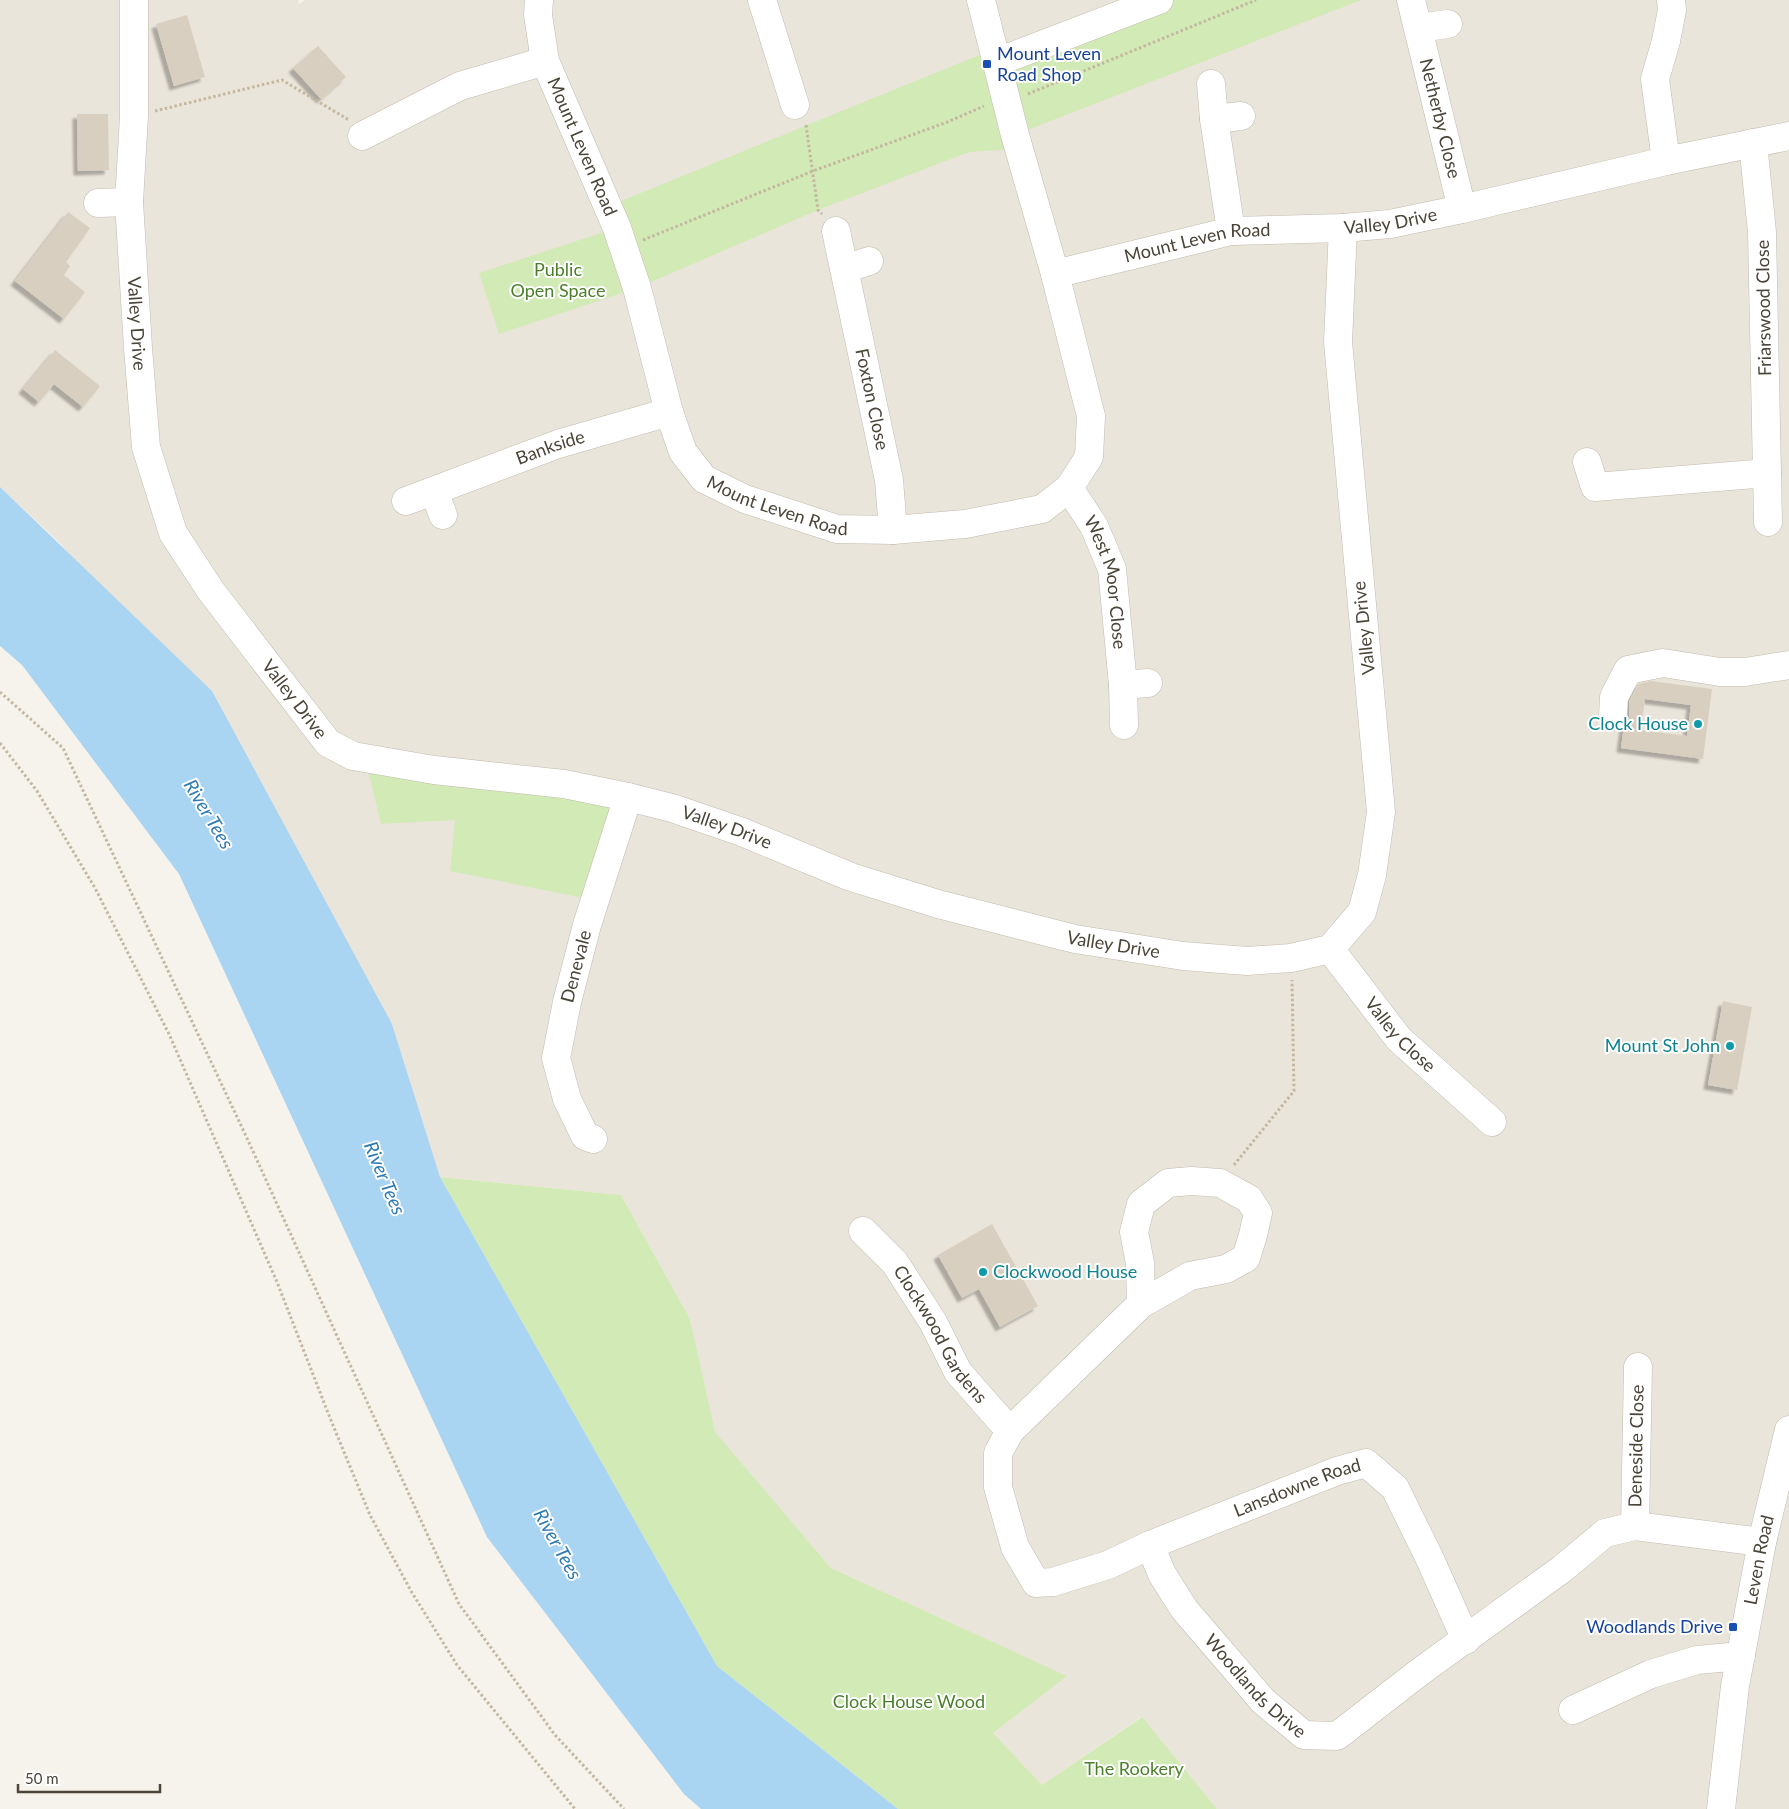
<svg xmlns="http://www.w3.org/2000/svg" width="1789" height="1809" viewBox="0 0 1789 1809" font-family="Lato,sans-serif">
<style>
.residential{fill:#eae5da}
.green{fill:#d2eab5}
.water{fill:#a9d4f2}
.building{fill:#d8cfc1;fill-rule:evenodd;filter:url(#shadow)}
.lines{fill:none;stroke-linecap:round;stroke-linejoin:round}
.minor-casing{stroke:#c2bbae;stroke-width:29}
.path{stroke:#c4b79f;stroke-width:3;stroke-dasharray:2.5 2.5;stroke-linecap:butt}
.minor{stroke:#fff;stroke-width:28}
.transit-dot{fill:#1a4fb4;stroke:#fff;stroke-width:2}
.culture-dot{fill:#0f9aa8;stroke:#fff;stroke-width:2}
.labels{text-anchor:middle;stroke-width:4;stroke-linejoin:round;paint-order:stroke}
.transit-label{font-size:18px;fill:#164399;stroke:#fff;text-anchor:start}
.street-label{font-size:18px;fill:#4b4439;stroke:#fff}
.park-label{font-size:18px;fill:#4a7f2a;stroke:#fff}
.culture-label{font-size:18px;fill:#0d838f;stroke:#fff;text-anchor:end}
.water-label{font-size:19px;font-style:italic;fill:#2e7ab2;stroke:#fff}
</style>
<defs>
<filter id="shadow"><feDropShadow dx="-4.5" dy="4.5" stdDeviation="1" flood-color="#0004"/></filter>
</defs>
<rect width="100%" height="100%" fill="#f6f3ec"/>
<path class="residential" d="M0 0H298L299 4 305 0H1789V1809H1217L1141 1717 1042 1785 993 1733 1066 1676 831 1568 714 1432 690 1319 621 1195 440 1177 392 1024 62 545 0 487Z"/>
<path class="green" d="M1157 0H1361L1015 135 1019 149 969 152 818 210 637 288 499 334 479 273 616 228 609 206 994 49Z
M365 758 628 797 594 900 450 871 455 820 381 824Z
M440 1177 621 1195 690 1319 715 1432 831 1568 1067 1676 993 1733 1042 1785 1142 1717 1217 1809H898L717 1666Z"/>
<path class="water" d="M0 487 212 691 392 1024 440 1177 717 1666 898 1809H701L684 1794 487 1537 179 874 22 665 0 646Z"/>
<path class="building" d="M187 15 205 77 174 86 156 24Z
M318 46 346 77 321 99 293 68Z
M77 114H108L109 170 78 171Z
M68 212 90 228 66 262 70 266 64 275 85 292 64 319 15 281Z
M55 350 100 386 83 407 54 384 39 402 23 389Z
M1651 681 1712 689 1703 759 1621 748 1624 726 1629 717V701L1638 684ZM1645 699 1691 705 1687 736 1641 730Z
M1723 1001 1752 1007 1737 1090 1708 1085Z
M992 1224 1038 1306 1000 1327 979 1289 962 1298 938 1255Z"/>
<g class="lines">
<g class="minor-casing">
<g id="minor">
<path id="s1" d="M134 0V116L129 202 138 348 146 447 173 533 211 591 328 743 353 756 434 770 564 784 628 797 672 808 742 832 851 877 938 904 1075 939 1183 956 1247 961 1291 958 1330 949 1362 912 1372 875 1381 812 1338 342 1343 228"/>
<path id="s2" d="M539 0 538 15 545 61 617 228 637 288 669 412 683 452 704 479 745 499 837 529 893 530 965 524 1042 509 1069 488 1089 457 1091 416 1055 274"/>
<path d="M762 0 795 105"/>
<path id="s3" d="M981 0 1015 135 1055 274 1231 231 1343 228 1390 224 1462 209 1666 161 1789 136"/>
<path id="s4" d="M1411 0 1462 209"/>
<path d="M1418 28 1448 24"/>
<path d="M997 62 1159 0"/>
<path d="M1211 84 1214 119 1231 231"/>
<path d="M1214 119 1241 116"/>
<path d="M362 136 460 86 545 61"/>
<path d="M1666 161 1655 79 1666 41 1672 10 1671 0"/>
<path d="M98 203 129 202"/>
<path id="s5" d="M836 231 889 480 893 530"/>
<path d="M844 269 869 261"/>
<path d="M1587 462 1595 487 1767 473 1762 232 1753 143"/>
<path d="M1767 473 1768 522"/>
<path id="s6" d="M1069 488 1094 526 1112 569 1123 685 1124 725"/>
<path d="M434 491 443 515"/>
<path id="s7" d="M406 501 558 444 669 412"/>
<path d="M1123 685 1148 683"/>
<path d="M1613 716 1614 697 1628 670 1663 663 1720 672H1745L1789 665"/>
<path id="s8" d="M1330 949 1399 1039 1492 1122"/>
<path id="s9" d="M593 1139 585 1136 567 1099 556 1058 567 1002 587 925 628 797"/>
<path id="s10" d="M863 1231 895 1263 933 1322 958 1372 1010 1431"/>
<path id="s11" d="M1141 1304 1140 1263 1134 1232 1141 1204 1168 1183 1191 1181 1220 1183 1249 1199 1258 1213 1253 1235 1246 1258 1226 1269 1190 1276 1141 1304 1010 1431 998 1453V1487L1015 1547 1036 1583 1053 1582 1108 1565 1150 1545 1264 1500 1337 1471 1366 1463 1395 1488 1429 1557 1466 1640"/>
<path id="s12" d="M1635 1526 1638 1367"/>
<path id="s13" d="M1150 1545 1162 1574 1184 1609 1263 1701 1304 1735 1337 1736 1421 1671 1562 1569 1605 1533 1635 1526 1762 1542"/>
<path d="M1573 1710 1651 1674 1697 1660 1741 1656"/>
<path id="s14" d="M1721 1809 1735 1686 1762 1542 1789 1430"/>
</g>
</g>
<path class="path" d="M1028 94 1256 0
M155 111 282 80 349 120
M806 125 818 210 822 214
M643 240 813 171 950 121 984 106
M0 692 63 748 246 1136 459 1604 555 1735 624 1809
M0 743 37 791 95 888 169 1034 277 1282 330 1418 370 1515 411 1591 457 1665 575 1809
M1234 1165 1294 1091 1292 980"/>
<use href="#minor" class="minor"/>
</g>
<g class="transit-dot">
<rect x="982" y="59" width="10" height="10" rx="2.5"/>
<rect x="1728" y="1622" width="10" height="10" rx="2.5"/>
</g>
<g class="culture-dot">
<circle cx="1698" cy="724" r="5"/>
<circle cx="1730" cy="1046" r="5"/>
<circle cx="983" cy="1272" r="5"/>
</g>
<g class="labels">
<g class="transit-label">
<text x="997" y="60">Mount Leven<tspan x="997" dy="21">Road Shop</tspan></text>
<text x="1723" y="1633" text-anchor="end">Woodlands Drive</text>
</g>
<g class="street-label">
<text dy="6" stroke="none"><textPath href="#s4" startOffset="122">Netherby Close</textPath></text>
<text dy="6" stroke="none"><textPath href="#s2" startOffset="155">Mount Leven Road</textPath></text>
<text dy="6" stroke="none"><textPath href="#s3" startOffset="625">Valley Drive</textPath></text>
<text dy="6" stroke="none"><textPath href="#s3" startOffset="430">Mount Leven Road</textPath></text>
<text transform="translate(1764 308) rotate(-91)" y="6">Friarswood Close</text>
<text dy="6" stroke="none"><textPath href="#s1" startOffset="324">Valley Drive</textPath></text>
<text dy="6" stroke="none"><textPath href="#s5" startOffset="172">Foxton Close</textPath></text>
<text dy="6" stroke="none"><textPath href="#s7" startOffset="154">Bankside</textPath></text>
<text dy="6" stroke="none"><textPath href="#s2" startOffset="590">Mount Leven Road</textPath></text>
<text dy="6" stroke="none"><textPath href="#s6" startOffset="104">West Moor Close</textPath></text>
<text transform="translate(1364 628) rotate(-96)" y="6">Valley Drive</text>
<text dy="6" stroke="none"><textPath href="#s1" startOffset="744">Valley Drive</textPath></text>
<text dy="6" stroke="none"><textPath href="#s1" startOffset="1209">Valley Drive</textPath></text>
<text dy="6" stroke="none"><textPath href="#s1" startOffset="1614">Valley Drive</textPath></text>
<text dy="6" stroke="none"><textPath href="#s9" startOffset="186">Denevale</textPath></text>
<text dy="6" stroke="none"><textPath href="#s8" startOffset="111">Valley Close</textPath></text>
<text dy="6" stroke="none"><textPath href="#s10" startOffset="130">Clockwood Gardens</textPath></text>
<text dy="6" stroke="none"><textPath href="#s12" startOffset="80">Deneside Close</textPath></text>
<text dy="6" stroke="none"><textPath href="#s11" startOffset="1025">Lansdowne Road</textPath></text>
<text dy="6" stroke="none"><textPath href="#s14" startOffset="252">Leven Road</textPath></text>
<text dy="6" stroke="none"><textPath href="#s13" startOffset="178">Woodlands Drive</textPath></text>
</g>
<g class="park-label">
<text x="558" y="276">Public<tspan x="558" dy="21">Open Space</tspan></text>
<text x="909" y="1708">Clock House Wood</text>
<text x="1134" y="1775">The Rookery</text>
</g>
<g class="culture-label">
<text x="1688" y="730">Clock House</text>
<text x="1720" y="1052">Mount St John</text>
<text x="993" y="1278" text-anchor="start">Clockwood House</text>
</g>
<g class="water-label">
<text transform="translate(209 814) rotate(59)" y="7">River Tees</text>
<text transform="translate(385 1178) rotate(67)" y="7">River Tees</text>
<text transform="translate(558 1544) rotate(61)" y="7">River Tees</text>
</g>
</g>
<path d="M18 1784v8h142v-8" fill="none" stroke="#4b4439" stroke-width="2.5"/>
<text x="25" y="1784" font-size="15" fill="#4b4439" stroke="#ffffff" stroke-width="4" paint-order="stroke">50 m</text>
</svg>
